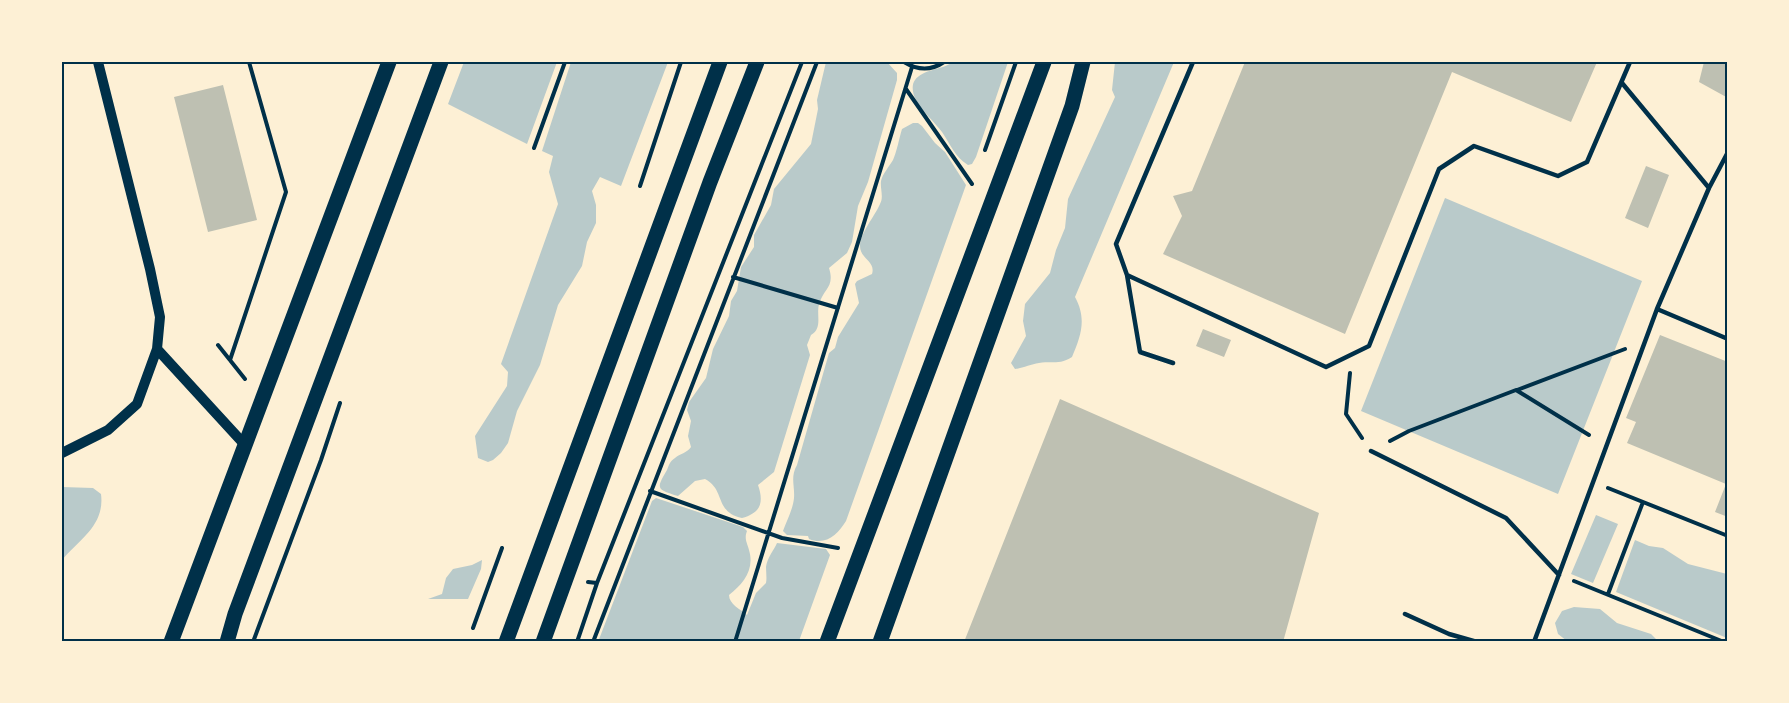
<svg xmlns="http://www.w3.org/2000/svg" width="1789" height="703" viewBox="0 0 1789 703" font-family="'Work Sans',sans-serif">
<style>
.green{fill:#b9caca}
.building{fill:#bec0b2}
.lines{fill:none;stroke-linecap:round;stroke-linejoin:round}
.path{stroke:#003049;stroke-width:4}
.service{stroke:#003049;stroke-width:4.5}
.tertiary{stroke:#003049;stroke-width:10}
.primary{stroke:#003049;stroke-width:15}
.neatline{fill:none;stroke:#003049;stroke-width:2}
</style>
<rect width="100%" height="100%" fill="#fdf0d5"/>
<path class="green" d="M464 62H557L527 144 448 104Z
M571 62H668L621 186 600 177 592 191 596 205V223L587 242 582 266 558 305 540 365 517 411 508 443 501 453 493 460 488 462 478 458 475 436 507 386 508 372 501 364 558 204 549 172 553 156 542 151Z
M826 62H887L897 73V80L868 182 858 206 852 242 847 253 829 268C835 287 824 288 819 304 816 315 823 328 811 335L807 345 810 355 774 472 758 485C764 502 761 513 742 518 714 512 726 490 705 479L695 481 678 496C656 489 656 489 667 470 669 465 670 461 675 458 681 453 687 453 691 447L688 436 691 421 687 410 689 402 706 378 713 349 729 316 731 301 737 291 741 267 754 247V235L771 205 774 189 811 144 818 109 817 100Z
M953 62H1008L976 157 972 164 968 165C955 157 950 144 942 132 934 121 921 111 915 98 913 94 911 85 915 80 923 69 942 70 953 62Z
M1115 62H1174L1075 297C1087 319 1081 336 1072 357 1060 365 1052 361 1039 363 1031 364 1024 368 1015 369L1011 363 1026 336 1023 321 1025 304 1050 273 1056 250 1065 228 1068 199 1115 97 1112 90Z
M913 123H918L922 126 935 143 945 152 966 185 846 521C838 534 826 546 809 539L808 536 787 535 783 531C787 520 793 509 794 498 795 486 790 477 797 465L829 353 835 348 838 337 859 303 855 284 857 281 872 274C876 261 860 259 860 246 860 233 875 216 880 204 884 197 880 189 881 181 883 173 889 167 893 160 897 151 899 139 902 129Z
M1445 198 1642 281 1558 494 1361 411Z
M62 487 93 488 101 494C105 525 80 539 62 560Z
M656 498 743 527 747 531C744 539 747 542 749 550 755 570 743 584 729 595 729 604 740 609 747 615L756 593 766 583C767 578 766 572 766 567 767 558 774 550 777 543L826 549 830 555 799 641 598 642 652 501Z
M1596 515 1618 524 1593 583 1571 574Z
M1635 540 1649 546 1663 548 1688 564 1727 574V638L1616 592Z
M482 560 481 569 468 599H428L442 594 446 578 453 569 472 565Z
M1574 607 1600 609 1617 623 1651 634 1658 641H1567L1558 634 1555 623 1562 611Z"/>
<path class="building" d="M1245 62H1597L1571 122 1452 72 1345 334 1163 254 1182 216 1173 196 1192 191Z
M1704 62H1728V98L1699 82Z
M223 85 257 220 208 232 174 97Z
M1646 166 1669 175 1648 228 1625 218Z
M1203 329 1231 340 1224 357 1196 346Z
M1660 335 1728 362V517L1715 512 1726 484 1627 443 1636 422 1626 418Z
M1060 399 1319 513 1283 642H964Z"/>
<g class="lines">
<path class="path" d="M904 62C917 70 931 71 944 62
M906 89 972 184
M534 148 565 62
M985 150 1016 62
M640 186 681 62
M733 277 838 308
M218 345 245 379
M230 360 286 192 249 62
M1350 373 1346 414 1362 438
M1517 390 1625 349
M1390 441 1409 431 1516 390 1589 435
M1608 488 1728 536
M650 491 782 538 838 548
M1574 581 1724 642
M588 582 597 583 802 62
M1608 594 1643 502
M473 628 502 548
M253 642 321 460 340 403
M577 642 597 583
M593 642 817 62
M735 642 912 67"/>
<path class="service" d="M1193 62 1116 244 1127 275 1326 367 1369 346 1439 169 1474 146 1558 176 1587 162 1630 62
M1622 83 1709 188
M1127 275 1140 352 1173 363
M1657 309 1728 339
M1371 451 1506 518 1559 575
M1405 614 1449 634 1477 642
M1534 642 1657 309 1709 188 1728 152"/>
<path class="tertiary" d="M157 349 245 445
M62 453 108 430 137 404 157 349 160 317 150 269 98 62"/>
<path class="primary" d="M171 642 389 62
M227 642 235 614 441 62
M506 642 720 62
M543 642 710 182 757 62
M827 642 1044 62
M880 642 1072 106 1083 62"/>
</g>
<rect width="1789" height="703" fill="none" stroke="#fdf0d5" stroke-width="126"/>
<rect x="63" y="63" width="1663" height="577" class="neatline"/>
</svg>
